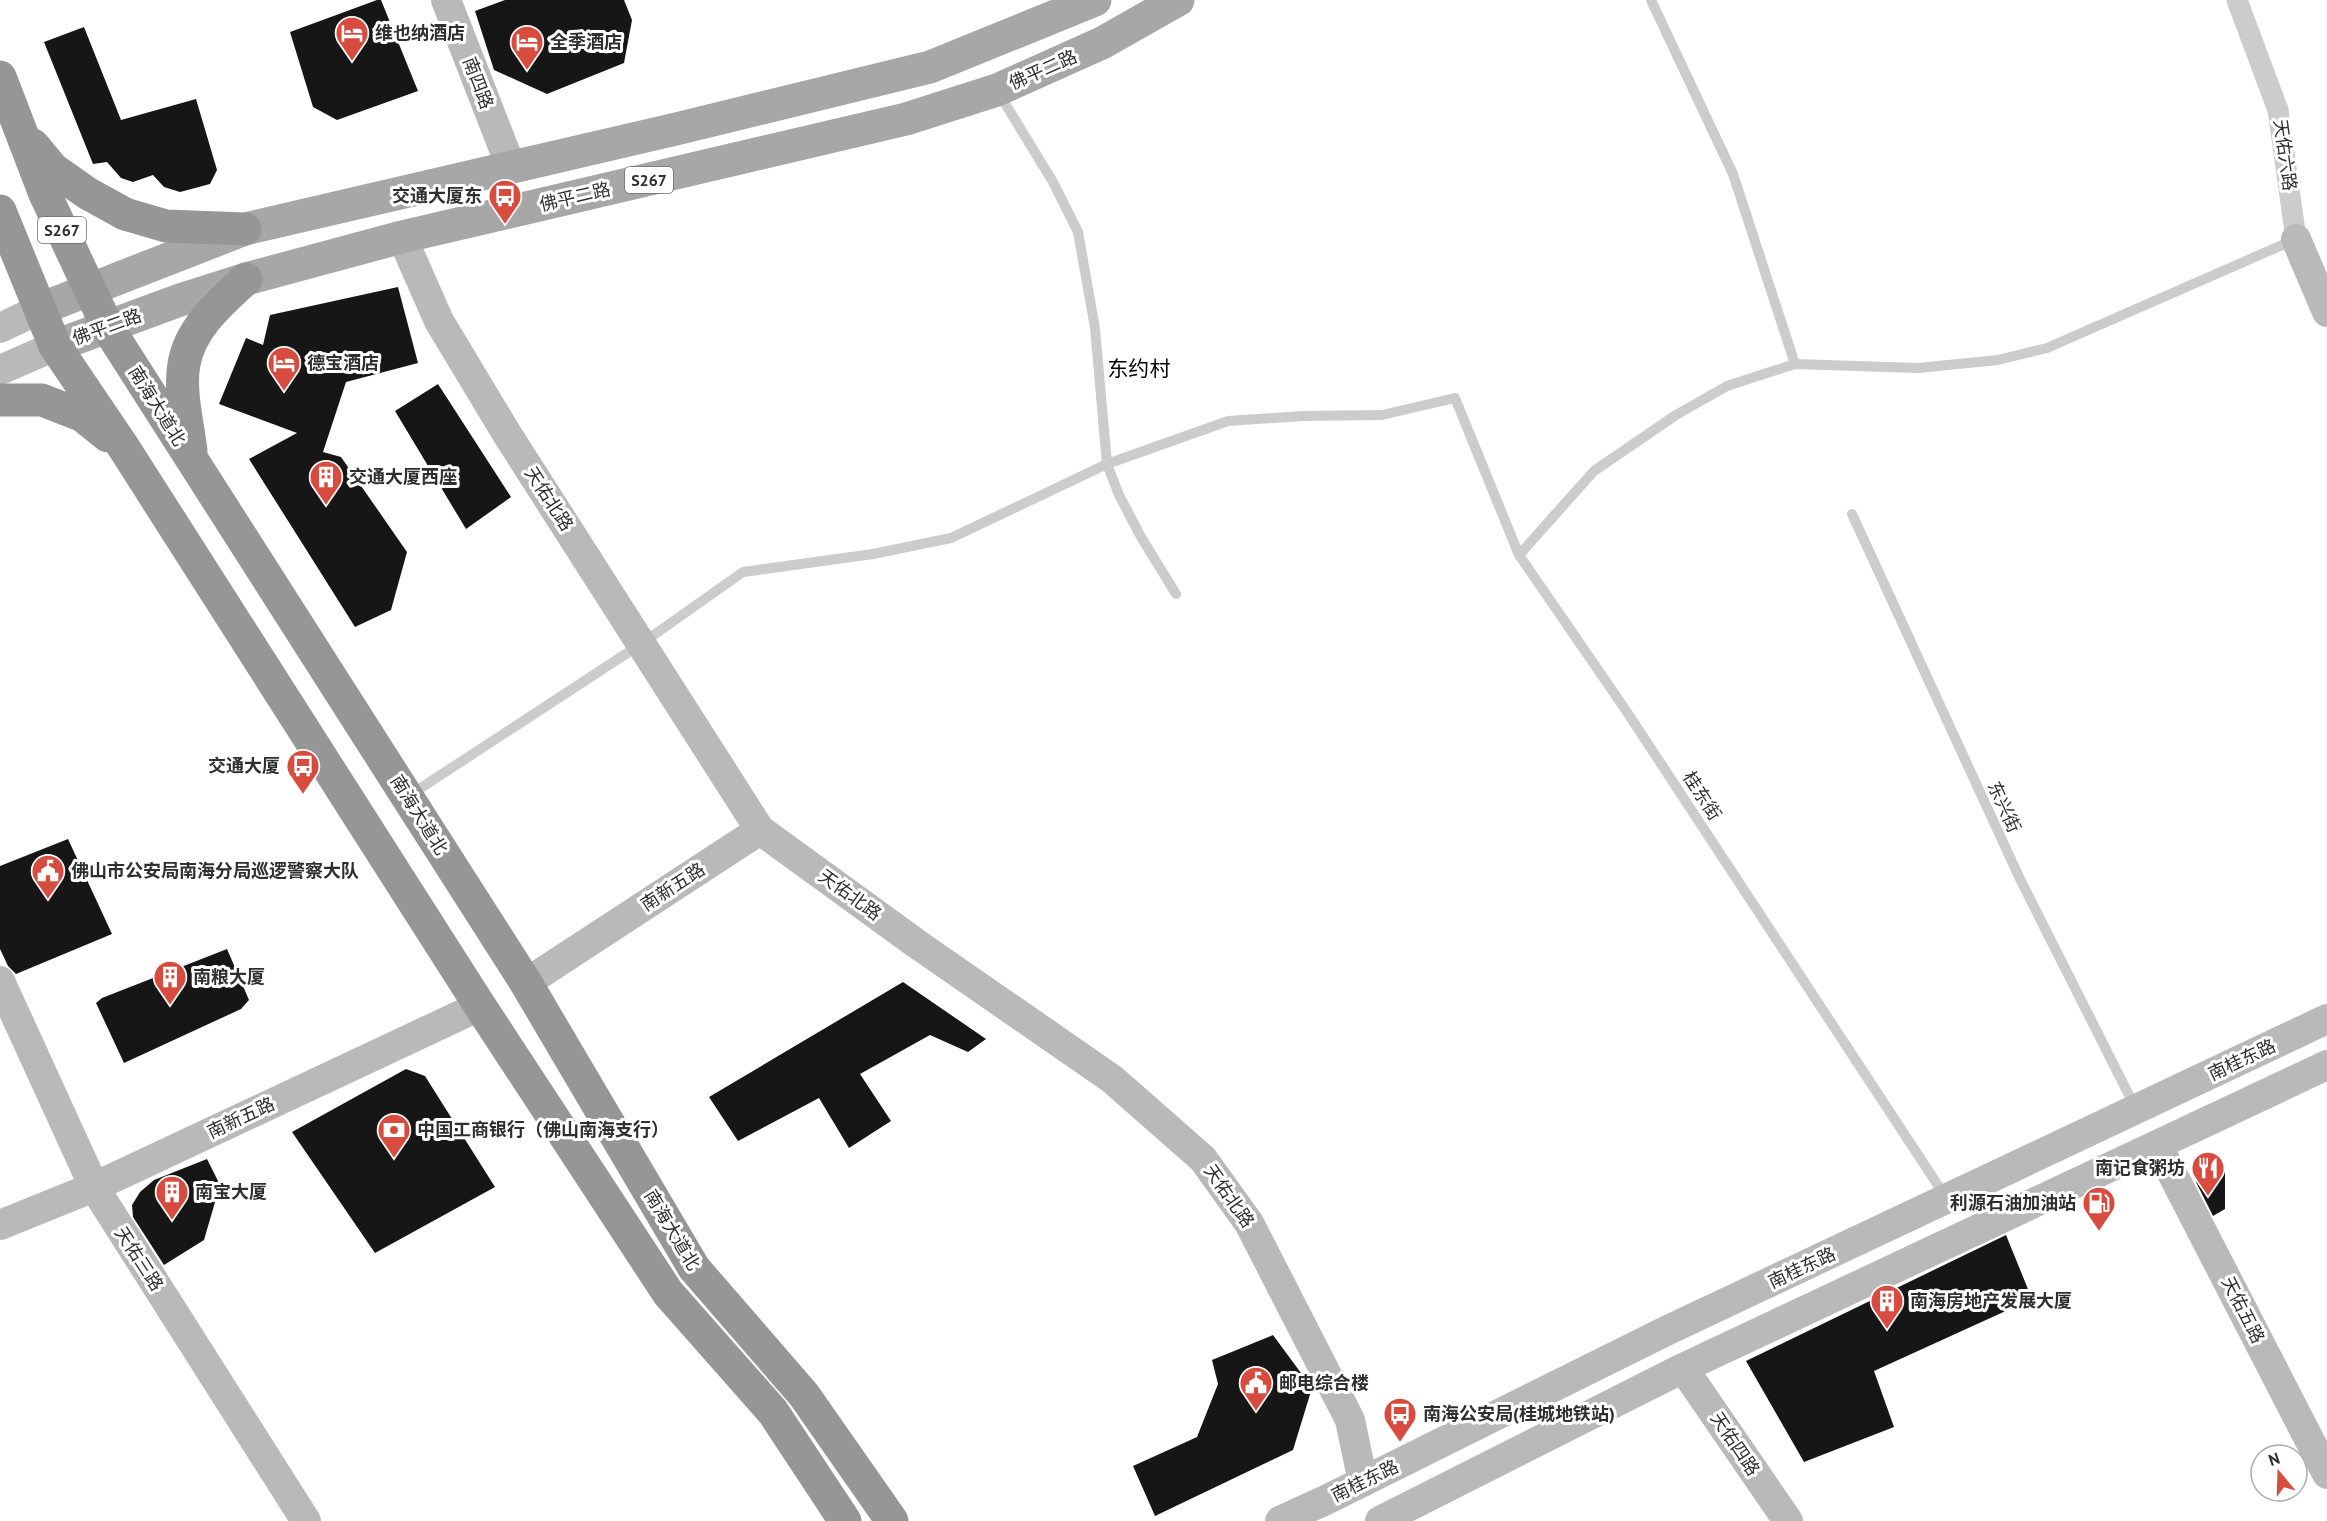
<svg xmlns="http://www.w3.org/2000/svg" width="2327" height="1521" viewBox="0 0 2327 1521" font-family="'PT Sans','Noto Sans SC',sans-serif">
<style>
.building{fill:#161616}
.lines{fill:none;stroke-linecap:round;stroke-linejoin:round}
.lane{stroke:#ccc;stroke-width:10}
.street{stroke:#ccc;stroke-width:21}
.secondary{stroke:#b9b9b9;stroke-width:30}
.primary{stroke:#a7a7a7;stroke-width:33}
.highway{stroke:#969696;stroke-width:33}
.labels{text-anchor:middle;stroke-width:6;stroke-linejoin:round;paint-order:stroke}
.shield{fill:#fff;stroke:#6d6d6d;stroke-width:1.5}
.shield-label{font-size:16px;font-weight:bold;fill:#2f2f2f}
.poi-label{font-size:18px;font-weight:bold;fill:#2f2f2f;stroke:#fff;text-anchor:start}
.street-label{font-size:18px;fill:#2f2f2f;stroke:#fff}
.quarter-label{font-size:21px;fill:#000;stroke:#fff}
</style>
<rect width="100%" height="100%" fill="#fff"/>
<path class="building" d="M377 0H381L418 91 337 120 313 107 290 32Z
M505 0H624L632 20 624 63 547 94 494 70 475 11Z
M84 27 121 120 196 99 217 170 210 184 180 192 164 187 153 175 133 182 121 178 107 162 93 164 44 42Z
M398 287 418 363 346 382 323 452 341 457 407 552 391 610 355 627 249 459 297 433 219 404 246 338 263 345 270 315Z
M438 384 511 497 466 529 395 411Z
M68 839 112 934 16 974 8 966 0 949V866Z
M227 949 249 1000 241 1009 124 1063 96 1003 102 998Z
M903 982 986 1039 968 1052 930 1035 860 1074 891 1121 849 1148 819 1098 738 1141 709 1097Z
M406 1069 425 1076 495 1187 375 1253 292 1132Z
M207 1159 220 1185 204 1240 164 1265 133 1217 132 1205 140 1192 154 1180Z
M2225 1172V1209L2213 1216 2196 1182Z
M2006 1235 2032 1299 1874 1371 1894 1427 1804 1462 1746 1361Z
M1273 1335 1312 1388 1293 1450 1155 1516 1133 1466 1197 1437 1218 1384 1212 1360Z"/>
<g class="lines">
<path class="lane" d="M1651 0 1733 174 1795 364
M998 92 1053 182 1078 232 1095 328 1107 464 1119 495 1141 537 1176 594
M1852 514 2020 879 2135 1107
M1519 555 1594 471 1676 415 1727 386 1795 364 1918 368 1998 360 2047 348 2296 239
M410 795 641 644 743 572 873 554 951 538 1107 464 1228 421 1303 416 1382 415 1455 398 1519 555 1625 709 1945 1196"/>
<path class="street" d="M2237 0 2278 110 2296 239"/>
<path class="secondary" d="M446 0 511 167
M402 237 439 321 507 434 760 830 917 944 1112 1079 1203 1159 1249 1223 1350 1420 1363 1482
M2296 239 2327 312
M0 328 40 309
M0 370 55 346
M0 981 94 1187 306 1521
M526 983 760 830
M2158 1146 2327 1474
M0 1225 94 1187 480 1006
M1683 1368 1788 1521
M1280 1521 1328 1499 1666 1331 2327 1019
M1380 1521 1683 1368 2327 1065"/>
<path class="primary" d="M40 309 245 229 676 129 930 67 1095 0
M55 346 180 300 246 279 402 237 906 119 997 90 1102 43 1178 0"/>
<path class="highway" d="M0 77 45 194 108 328 526 983 694 1268 804 1395 892 1521
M33 145 53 169 87 193 125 214 166 226 245 229
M0 211 55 346 124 448 480 1006 668 1293 773 1412 845 1521
M0 400H42L83 416 108 436
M191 451C188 425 179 390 184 364 190 328 221 302 246 279"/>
</g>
<defs>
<g id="hotel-pin" transform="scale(1.725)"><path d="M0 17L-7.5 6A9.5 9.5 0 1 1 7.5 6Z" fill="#d84c3f" stroke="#fff"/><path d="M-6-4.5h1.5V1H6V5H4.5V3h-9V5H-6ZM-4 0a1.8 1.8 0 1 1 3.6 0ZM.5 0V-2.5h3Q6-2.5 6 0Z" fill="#fff"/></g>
<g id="bus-pin" transform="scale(1.725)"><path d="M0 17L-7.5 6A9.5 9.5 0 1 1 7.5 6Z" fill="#d84c3f" stroke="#fff"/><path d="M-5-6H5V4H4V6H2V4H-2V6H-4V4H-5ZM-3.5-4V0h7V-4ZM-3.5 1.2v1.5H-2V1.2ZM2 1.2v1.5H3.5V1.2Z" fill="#fff"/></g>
<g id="building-pin" transform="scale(1.725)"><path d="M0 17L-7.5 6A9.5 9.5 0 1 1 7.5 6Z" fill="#d84c3f" stroke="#fff"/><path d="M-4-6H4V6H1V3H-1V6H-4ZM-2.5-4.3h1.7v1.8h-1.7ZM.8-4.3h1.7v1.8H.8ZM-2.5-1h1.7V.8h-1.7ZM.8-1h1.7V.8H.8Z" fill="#fff"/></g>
<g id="civic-pin" transform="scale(1.725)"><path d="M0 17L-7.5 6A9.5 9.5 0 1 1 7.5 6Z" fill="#d84c3f" stroke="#fff"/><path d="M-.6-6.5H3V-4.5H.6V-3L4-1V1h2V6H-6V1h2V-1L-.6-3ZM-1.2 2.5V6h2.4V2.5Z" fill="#fff"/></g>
<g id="bank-pin" transform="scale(1.725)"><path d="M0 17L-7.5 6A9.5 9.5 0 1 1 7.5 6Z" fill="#d84c3f" stroke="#fff"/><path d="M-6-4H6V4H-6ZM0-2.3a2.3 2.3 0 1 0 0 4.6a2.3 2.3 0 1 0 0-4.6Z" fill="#fff"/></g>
<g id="restaurant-pin" transform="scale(1.725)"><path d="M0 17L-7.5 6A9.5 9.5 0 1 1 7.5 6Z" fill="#d84c3f" stroke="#fff"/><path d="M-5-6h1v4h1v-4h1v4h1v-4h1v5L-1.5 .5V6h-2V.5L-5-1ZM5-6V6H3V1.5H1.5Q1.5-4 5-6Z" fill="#fff"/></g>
<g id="fuel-pin" transform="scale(1.725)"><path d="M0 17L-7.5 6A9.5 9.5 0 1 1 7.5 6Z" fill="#d84c3f" stroke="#fff"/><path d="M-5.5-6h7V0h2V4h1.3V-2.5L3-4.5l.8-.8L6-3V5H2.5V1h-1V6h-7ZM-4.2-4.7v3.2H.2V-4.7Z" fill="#fff"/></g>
</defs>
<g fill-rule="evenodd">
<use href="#hotel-pin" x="352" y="33"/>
<use href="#hotel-pin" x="527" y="42"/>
<use href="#bus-pin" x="505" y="196"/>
<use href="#hotel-pin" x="284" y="363"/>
<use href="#building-pin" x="326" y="477"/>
<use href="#bus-pin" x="303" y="766"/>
<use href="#civic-pin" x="48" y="871"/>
<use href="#building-pin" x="170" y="977"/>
<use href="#bank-pin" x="394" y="1130"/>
<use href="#restaurant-pin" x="2208" y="1168"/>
<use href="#building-pin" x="172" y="1192"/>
<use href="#fuel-pin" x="2099" y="1203"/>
<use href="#building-pin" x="1887" y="1301"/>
<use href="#civic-pin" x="1256" y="1383"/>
<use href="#bus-pin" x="1400" y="1414"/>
</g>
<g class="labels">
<g class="shield">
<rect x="625" y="167" width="48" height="26" rx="4.5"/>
<rect x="38" y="217" width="48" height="26" rx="4.5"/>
</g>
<g class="shield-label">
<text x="649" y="186">S267</text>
<text x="62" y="236">S267</text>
</g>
<g class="poi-label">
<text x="375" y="39">维也纳酒店</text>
<text x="550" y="48">全季酒店</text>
<text x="482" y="202" text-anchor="end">交通大厦东</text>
<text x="307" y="369">德宝酒店</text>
<text x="349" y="483">交通大厦西座</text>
<text x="280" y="772" text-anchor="end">交通大厦</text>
<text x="71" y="877">佛山市公安局南海分局巡逻警察大队</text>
<text x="193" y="983">南粮大厦</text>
<text x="417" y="1136">中国工商银行（佛山南海支行）</text>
<text x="2185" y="1174" text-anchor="end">南记食粥坊</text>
<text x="195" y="1198">南宝大厦</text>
<text x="2076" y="1209" text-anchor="end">利源石油加油站</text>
<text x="1910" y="1307">南海房地产发展大厦</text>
<text x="1279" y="1389">邮电综合楼</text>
<text x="1423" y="1420">南海公安局(桂城地铁站)</text>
</g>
<g class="street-label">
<text transform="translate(1043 70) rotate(-24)" y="6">佛平二路</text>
<text transform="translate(478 83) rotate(69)" y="6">南四路</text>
<text transform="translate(2285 155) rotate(82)" y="6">天佑六路</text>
<text transform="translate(575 197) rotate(-13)" y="6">佛平二路</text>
<text transform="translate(107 327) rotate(-20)" y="6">佛平二路</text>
<text transform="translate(157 406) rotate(58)" y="6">南海大道北</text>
<text transform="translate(549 499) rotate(57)" y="6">天佑北路</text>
<text transform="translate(1702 796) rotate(57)" y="6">桂东街</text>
<text transform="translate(2004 807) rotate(65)" y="6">东兴街</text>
<text transform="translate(419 815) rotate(58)" y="6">南海大道北</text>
<text transform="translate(673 887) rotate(-33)" y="6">南新五路</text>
<text transform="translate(850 895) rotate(36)" y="6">天佑北路</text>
<text transform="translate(2242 1060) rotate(-25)" y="6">南桂东路</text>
<text transform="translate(241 1118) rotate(-25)" y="6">南新五路</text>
<text transform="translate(1229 1196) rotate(55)" y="6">天佑北路</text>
<text transform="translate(672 1230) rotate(59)" y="6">南海大道北</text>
<text transform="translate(139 1259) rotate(57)" y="6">天佑三路</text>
<text transform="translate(1802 1268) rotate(-25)" y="6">南桂东路</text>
<text transform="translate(2243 1310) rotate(63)" y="6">天佑五路</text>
<text transform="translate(1735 1444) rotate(56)" y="6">天佑四路</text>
<text transform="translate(1365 1481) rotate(-26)" y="6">南桂东路</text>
</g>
<g class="quarter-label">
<text x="1139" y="376">东约村</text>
</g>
</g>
<g transform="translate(2279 1473) rotate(341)"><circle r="28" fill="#ffffff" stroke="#acacac" stroke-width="1.5"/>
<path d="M0-4.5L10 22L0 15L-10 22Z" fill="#d84c3f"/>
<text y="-9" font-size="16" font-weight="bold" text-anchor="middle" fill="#2f2f2f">N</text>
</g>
</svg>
